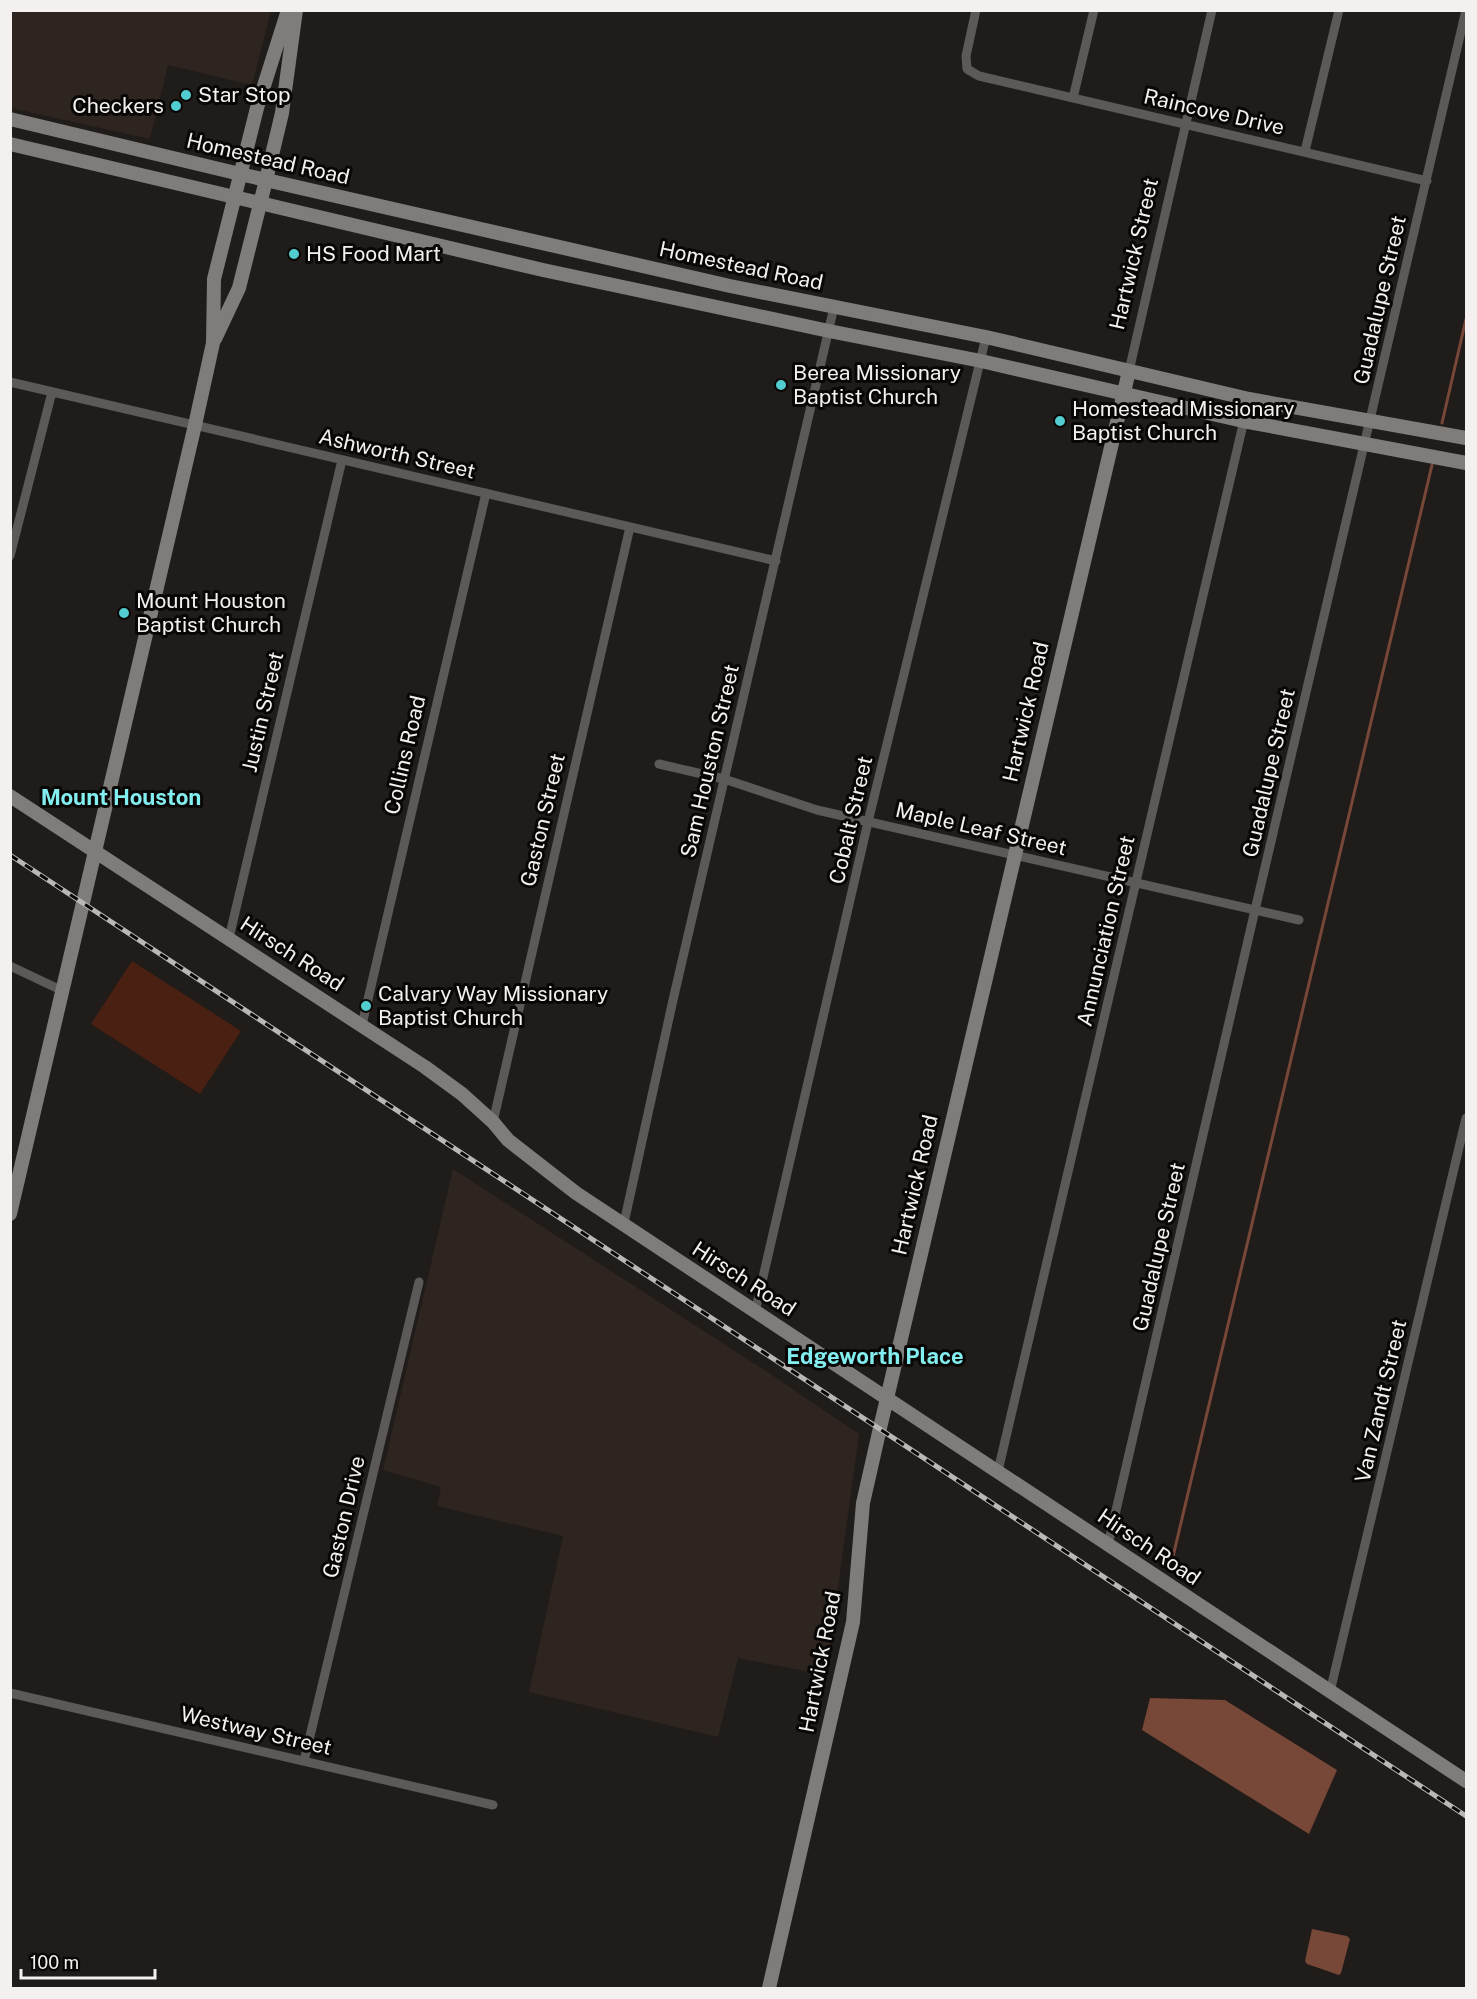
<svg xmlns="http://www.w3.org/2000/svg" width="1477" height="1999" viewBox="0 0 1477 1999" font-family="'Public Sans',sans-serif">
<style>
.built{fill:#2e2420}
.green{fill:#492011}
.water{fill:#774737}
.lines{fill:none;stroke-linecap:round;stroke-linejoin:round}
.stream{stroke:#774737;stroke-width:3}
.street{stroke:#5c5958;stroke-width:9}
.secondary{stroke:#7f7c7a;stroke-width:14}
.rail-casing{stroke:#bbb7b6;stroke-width:5}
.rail{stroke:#090706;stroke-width:3;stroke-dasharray:9;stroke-linecap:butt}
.poi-dot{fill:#52cdcf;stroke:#090706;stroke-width:2}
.labels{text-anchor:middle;stroke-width:6;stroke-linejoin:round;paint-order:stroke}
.poi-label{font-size:21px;fill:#f4f0ef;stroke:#090706;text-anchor:start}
.street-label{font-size:21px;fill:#f4f0ef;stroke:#090706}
.neighbourhood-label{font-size:22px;font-weight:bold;fill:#82eef0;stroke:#090706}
</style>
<rect width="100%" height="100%" fill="#201c1a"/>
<path class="built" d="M11 10H271V11L252 85 168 65 150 139 11 108Z
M453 1169 766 1371 859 1434 826 1675 738 1658 718 1737 529 1692 563 1536 437 1506 441 1487 383 1470Z"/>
<path class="green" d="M132 961 241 1031 200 1094 91 1024Z"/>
<path class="water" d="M1150 1698 1225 1700 1337 1770 1309 1834 1142 1730Z
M1312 1929 1347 1936 1350 1939 1341 1973 1339 1975 1307 1964 1305 1961Z"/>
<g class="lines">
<path class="stream" d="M1442 423 1466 319
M1171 1565 1432 465"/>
<path class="street" d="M976 10 966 56 967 69 979 76 1427 181
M1073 98 1094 10
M1305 151 1339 10
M1129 371 1212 10
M10 382 776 561
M10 556 52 392
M659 764 724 779 817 810 1299 920
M229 938 342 460
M10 966 63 991
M362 1025 486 493
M493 1122 630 527
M624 1223 673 1000 834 307
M755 1312 868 822 986 337
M998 1471 1249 399
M1108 1545 1255 910 1466 10
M1330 1692 1466 1118
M10 1693 493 1805
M304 1761 419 1282"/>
<path class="secondary" d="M10 119 240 174 730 286 986 337 1249 399 1466 438
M10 144 543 270 829 331 981 361 1243 421 1466 463
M215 339 239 288 266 180 282 113 296 10
M10 796 425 1067 462 1094 493 1122 508 1140 576 1193 1466 1781
M10 1214 195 425 213 343 214 279 257 108 288 10
M769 1988 853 1622 863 1503 880 1428 1129 371"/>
<g class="rail-casing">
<path id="rail" d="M10 855 1466 1816"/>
</g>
<use href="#rail" class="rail"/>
</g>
<g class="poi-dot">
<circle cx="186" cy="95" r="6"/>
<circle cx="176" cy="106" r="6"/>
<circle cx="294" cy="254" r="6"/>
<circle cx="781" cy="385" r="6"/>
<circle cx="1060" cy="421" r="6"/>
<circle cx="124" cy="613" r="6"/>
<circle cx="366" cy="1006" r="6"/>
</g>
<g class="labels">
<g class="poi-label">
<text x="198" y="102">Star Stop</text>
<text x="164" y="113" text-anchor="end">Checkers</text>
<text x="306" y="261">HS Food Mart</text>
<text x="793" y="380">Berea Missionary<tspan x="793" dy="24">Baptist Church</tspan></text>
<text x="1072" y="416">Homestead Missionary<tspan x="1072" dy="24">Baptist Church</tspan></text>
<text x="136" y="608">Mount Houston<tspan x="136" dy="24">Baptist Church</tspan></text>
<text x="378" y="1001">Calvary Way Missionary<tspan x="378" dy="24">Baptist Church</tspan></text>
</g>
<g class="street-label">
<text transform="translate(1214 112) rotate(13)" y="7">Raincove Drive</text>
<text transform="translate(268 159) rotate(13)" y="7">Homestead Road</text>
<text transform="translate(1134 254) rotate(-77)" y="7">Hartwick Street</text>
<text transform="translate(741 266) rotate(12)" y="7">Homestead Road</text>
<text transform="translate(1380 300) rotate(-77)" y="7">Guadalupe Street</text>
<text transform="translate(397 454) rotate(13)" y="7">Ashworth Street</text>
<text transform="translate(263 712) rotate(-77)" y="7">Justin Street</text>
<text transform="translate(1026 712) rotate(-77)" y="7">Hartwick Road</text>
<text transform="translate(405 755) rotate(-77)" y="7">Collins Road</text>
<text transform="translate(710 761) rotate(-77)" y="7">Sam Houston Street</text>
<text transform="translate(1269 773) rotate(-77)" y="7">Guadalupe Street</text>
<text transform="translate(543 820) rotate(-77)" y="7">Gaston Street</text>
<text transform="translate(851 820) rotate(-77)" y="7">Cobalt Street</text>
<text transform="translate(981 829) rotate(13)" y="7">Maple Leaf Street</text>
<text transform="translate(1106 931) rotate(-77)" y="7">Annunciation Street</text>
<text transform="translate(292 954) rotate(33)" y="7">Hirsch Road</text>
<text transform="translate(915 1185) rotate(-77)" y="7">Hartwick Road</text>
<text transform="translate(1159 1247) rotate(-77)" y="7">Guadalupe Street</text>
<text transform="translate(744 1279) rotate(33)" y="7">Hirsch Road</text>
<text transform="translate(1381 1401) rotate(-77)" y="7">Van Zandt Street</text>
<text transform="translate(344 1517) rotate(-77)" y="7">Gaston Drive</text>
<text transform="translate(1149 1547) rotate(34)" y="7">Hirsch Road</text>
<text transform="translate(820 1662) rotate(-79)" y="7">Hartwick Road</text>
<text transform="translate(256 1731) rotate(13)" y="7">Westway Street</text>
</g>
<g class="neighbourhood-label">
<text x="121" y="805">Mount Houston</text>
<text x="875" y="1364">Edgeworth Place</text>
</g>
</g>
<rect width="1477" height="1999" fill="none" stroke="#f4f0ef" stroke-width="24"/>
<path d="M21 1969v9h134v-9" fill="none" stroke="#f4f0ef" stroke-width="3"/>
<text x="30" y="1969" font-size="18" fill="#f4f0ef" stroke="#090706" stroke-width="4.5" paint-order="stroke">100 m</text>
</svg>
